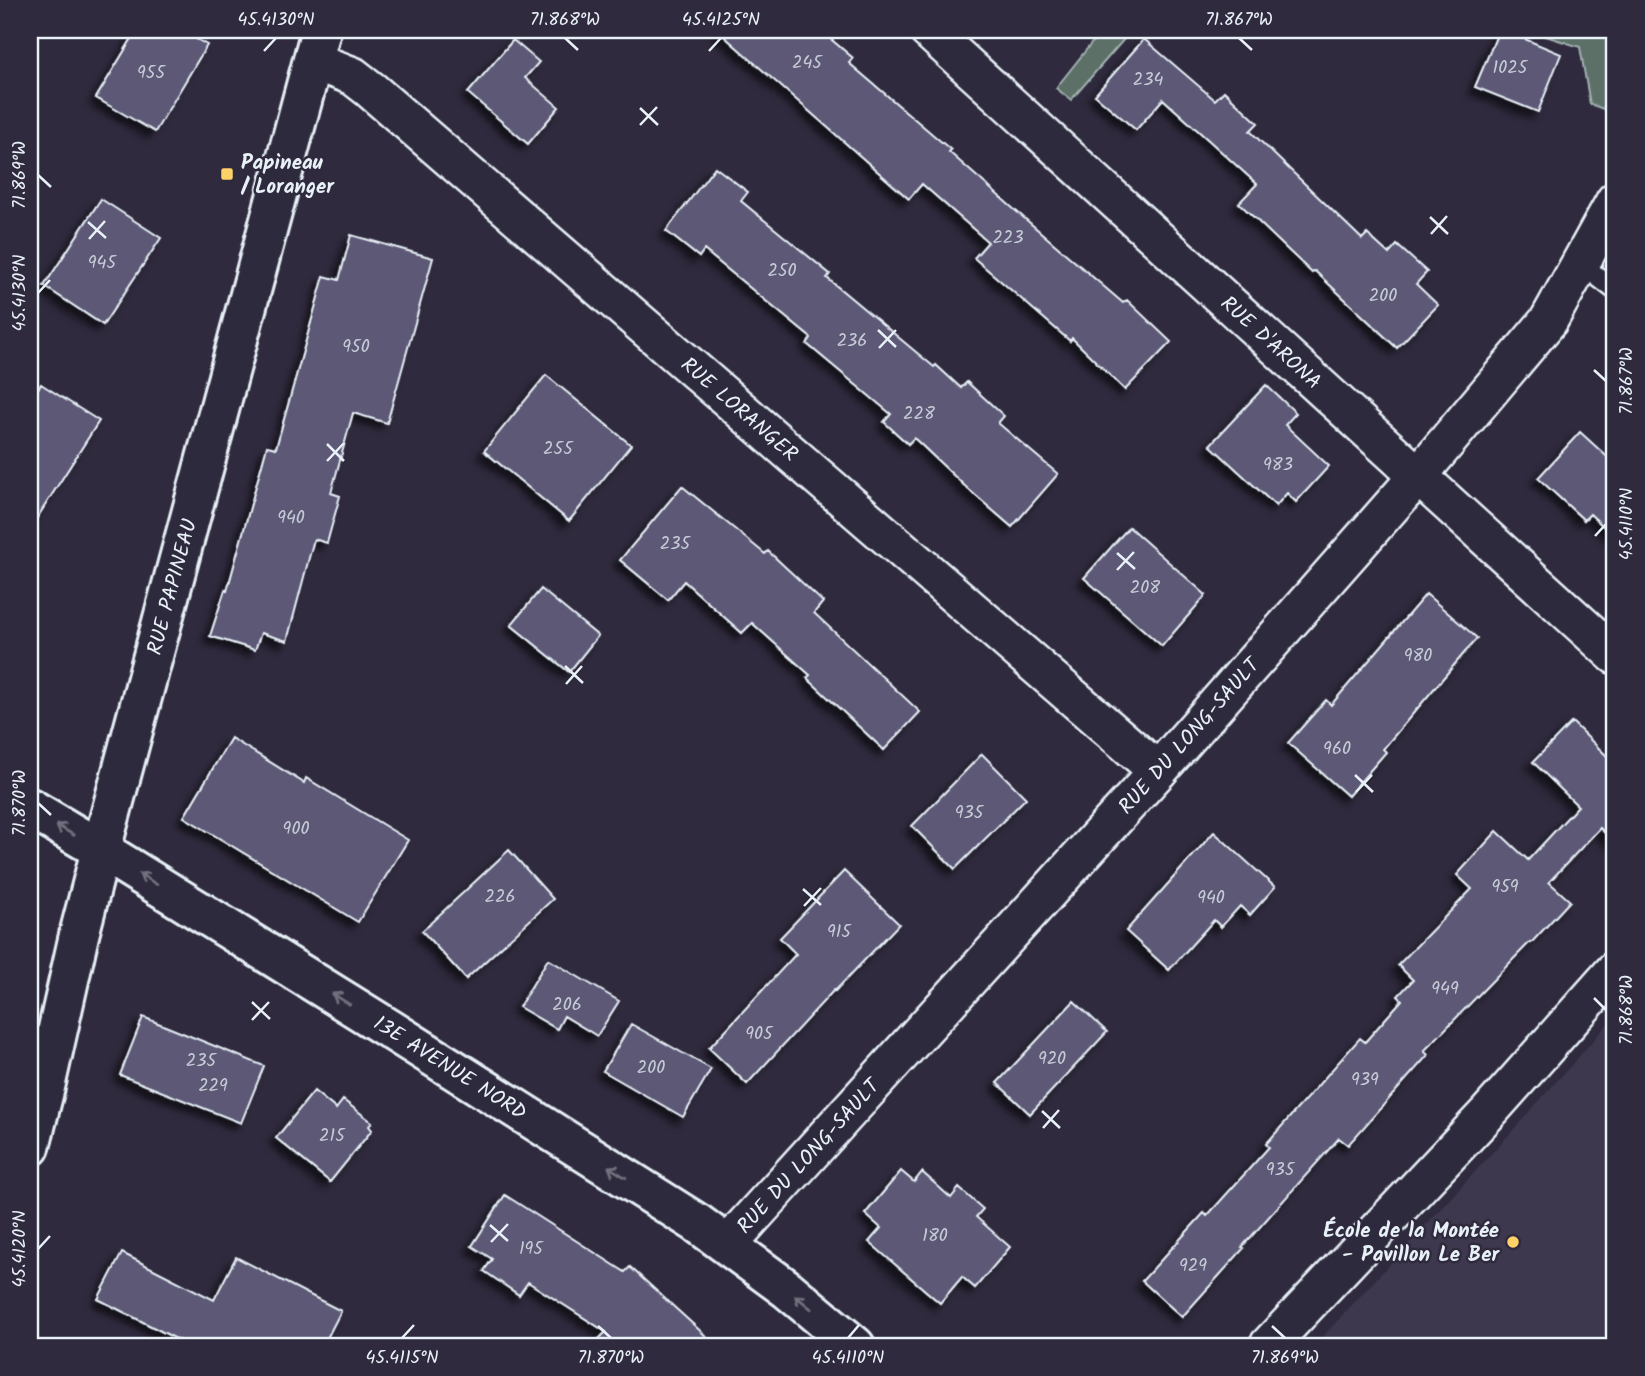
<svg xmlns="http://www.w3.org/2000/svg" width="1645" height="1376" viewBox="0 0 1645 1376" font-family="Kalam,sans-serif">
<style>
.built{fill:#3c384e}
.green{fill:#5b6f68;stroke:#a2b0b0;stroke-width:2}
.building{fill:#5c5875;stroke:#e8f1f8;stroke-width:2;filter:url(#shadow)}
.lines{fill:none;stroke-linecap:round;stroke-linejoin:round}
.service-casing{stroke:#e8f1f8;stroke-width:23}
.minor-casing{stroke:#e8f1f8;stroke-width:42}
.tertiary-casing{stroke:#e8f1f8;stroke-width:44}
.secondary-casing{stroke:#e8f1f8;stroke-width:44}
.service{stroke:#2f2a3d;stroke-width:18}
.minor{stroke:#2f2a3d;stroke-width:37}
.tertiary{stroke:#2f2a3d;stroke-width:38}
.secondary{stroke:#2f2a3d;stroke-width:38}
.oneway{stroke:#70707e}
.ticks{fill:none;stroke:#e8f1f8;stroke-width:2.5}
.poi-dot{fill:#ffd166;stroke:#2f2a3d;stroke-width:2.5}
.labels{text-anchor:middle;stroke-width:5;stroke-linejoin:round;paint-order:stroke}
.number-label{font-size:18px;fill:#c5cbd7}
.poi-label{font-size:21px;font-weight:bold;fill:#e8f1f8;stroke:#2f2a3d;text-anchor:start}
.street-label{font-size:21px;fill:#e8f1f8;stroke:#2f2a3d}
.neatline{fill:none;stroke:#e8f1f8;stroke-width:2.5}
.ticks-label{font-size:18px;text-anchor:middle;fill:#e8f1f8}
</style>
<defs>
<filter id="shadow"><feDropShadow dx="-6" dy="6" stdDeviation="3.5" flood-color="#0009"/></filter>
</defs>
<rect width="100%" height="100%" fill="#2f2a3d"/>
<filter id="ink" filterUnits="userSpaceOnUse"><feTurbulence type="fractalNoise" baseFrequency=".0143" numOctaves="2"/><feDisplacementMap in="SourceGraphic" scale="14" xChannelSelector="R" yChannelSelector="G"/><feConvolveMatrix kernelMatrix="1 2 1 2 8 2 1 2 1" color-interpolation-filters="sRGB"/></filter>
<g filter="url(#ink)">
<path class="built" d="M1615 1016V1346H1314L1506 1138Z"/>
<path class="green" d="M1102 30H1132L1071 100 1056 88Z
M1527 30H1615V75L1603 109 1590 104 1580 47Z"/>
<path class="building" d="M137 30H180L207 45 155 132 96 98Z
M717 30H820L853 58 849 63 951 150 949 152 1016 211 1123 303 1127 300 1171 342 1125 390 1072 338 1070 341 974 258 988 242 922 184 909 199Z
M1499 30H1503L1561 54 1538 112 1475 87Z
M1144 39 1215 100 1224 91 1258 123 1250 131 1362 239 1367 234 1389 254 1397 245 1427 272 1416 284 1438 305 1397 348 1315 271 1312 273 1239 203 1257 184 1163 99 1136 130 1095 95Z
M513 40 539 62 525 78 559 107 528 144 468 93Z
M715 167 748 192 741 201 830 274 827 278 934 367 936 365 961 388 967 382 1004 416 998 423 1058 474 1012 527 968 489 914 438 908 444 884 422 891 414 807 344 811 338 704 250 699 257 666 231Z
M101 199 161 238 103 325 44 286Z
M351 235 433 258 387 423 353 413 331 493 340 496 327 543 314 539 287 641 261 633 255 650 210 636 225 590 227 591 267 446 276 448 324 276 339 280Z
M546 375 631 445 569 521 484 451Z
M41 384 99 421 30 529V401Z
M1266 385 1296 413 1285 425 1329 466 1296 502 1287 493 1276 506 1210 445Z
M1580 432 1615 464V537L1590 514 1584 520 1538 478Z
M682 486 765 554 768 551 823 602 814 613 920 712 884 750 807 678 810 675 752 623 742 633 684 581 668 600 620 560Z
M1129 527 1206 595 1162 646 1084 578Z
M541 589 598 636 569 672 511 625Z
M1426 594 1477 638 1383 749 1386 752 1348 796 1288 743 1326 700 1331 705Z
M1572 722 1615 764V843L1600 828 1549 882 1570 901 1531 943 1530 942 1424 1051 1428 1055 1348 1145 1339 1138 1242 1247 1244 1248 1182 1317 1142 1281 1204 1213 1207 1216 1269 1147 1266 1144 1360 1038 1365 1042 1402 1000 1398 996 1413 980 1398 965 1472 889 1457 875 1497 831 1528 860 1578 806 1533 762Z
M231 738 304 783 306 778 408 840 358 922 184 817Z
M982 754 1026 798 955 869 912 826Z
M1214 832 1275 887 1250 915 1240 906 1221 927 1214 920 1169 970 1126 931Z
M509 850 553 899 466 979 422 931Z
M844 871 899 924 835 991 834 990 747 1084 709 1048 796 954 780 938Z
M548 959 619 1001 597 1036 564 1016 557 1029 519 1007Z
M1074 1001 1107 1032 1030 1114 997 1083Z
M143 1017 264 1066 241 1123 120 1075Z
M631 1024 711 1069 683 1117 603 1071Z
M314 1091 336 1109 343 1100 372 1122 369 1126 372 1130 330 1182 276 1138Z
M901 1171 914 1182 922 1172 951 1198 959 1188 983 1209 976 1217 1010 1247 975 1288 962 1277 940 1303 869 1242 881 1228 865 1214Z
M505 1195 625 1272 630 1267 717 1346H592L606 1332 528 1282 519 1295 484 1271 492 1259 472 1246Z
M122 1253 214 1300 236 1257 341 1311 323 1346H190L98 1299Z"/>
<g class="lines">
<g class="service-casing">
<path id="service" d="M1581 264 1615 290"/>
</g>
<g class="minor-casing">
<g id="minor">
<path id="s1" d="M928 30 1615 655"/>
<path id="s2" d="M313 61 353 76 371 90 1158 771"/>
<path id="s3" d="M728 1244 1158 771 1418 476 1549 320 1615 201"/>
<path d="M1268 1346 1487 1114 1615 970"/>
</g>
</g>
<g class="tertiary-casing">
<g id="tertiary">
<path id="s4" d="M30 1147 45 1087 79 935 101 850 321 30"/>
</g>
</g>
<g class="secondary-casing">
<g id="secondary">
<path id="s5" d="M30 808 101 850 391 1030 697 1223 787 1289 855 1346"/>
</g>
</g>
<use href="#service" class="service"/>
<use href="#minor" class="minor"/>
<use href="#tertiary" class="tertiary"/>
<use href="#secondary" class="secondary"/>
</g>
<defs><path id="oneway-shaft" d="M-6 0H5M1.5-3L5.5 0L1.5 3" fill="none" stroke-width="1.6" stroke-linecap="round" stroke-linejoin="round" transform="scale(1.75)"/></defs>
<g class="oneway">
<use href="#oneway-shaft" transform="translate(65 830) rotate(-150)"/>
<use href="#oneway-shaft" transform="translate(148 879) rotate(-148)"/>
<use href="#oneway-shaft" transform="translate(341 999) rotate(-148)"/>
<use href="#oneway-shaft" transform="translate(617 1172) rotate(-148)"/>
<use href="#oneway-shaft" transform="translate(803 1302) rotate(-140)"/>
</g>
</g>
<path class="ticks" d="M565 38 578 50M1239 38 1252 50M264 51 276 38M709 51 721 38M640 108 658 125M640 125 657 107M38 175 51 187M1430 217 1448 234M88 222 106 238M1431 234 1447 216M89 239 105 221M38 293 50 280M878 330 896 347M879 348 896 330M1594 370 1606 381M327 444 344 461M327 461 344 443M1595 536 1606 524M1117 553 1135 569M1117 570 1134 552M565 666 583 683M566 684 582 666M1355 775 1373 792M1356 792 1372 775M38 803 51 815M803 889 821 905M804 906 821 888M1594 998 1606 1010M252 1002 270 1019M252 1020 269 1002M1042 1111 1060 1128M1043 1128 1059 1110M490 1225 508 1241M491 1242 508 1224M38 1249 50 1236M598 1326 611 1338M1272 1326 1285 1338M402 1338 414 1325M848 1338 859 1325"/>
<g class="poi-dot">
<rect x="220" y="167" width="14" height="14" rx="3.5"/>
<circle cx="1513" cy="1242" r="7"/>
</g>
<g class="labels">
<g class="number-label">
<text x="807" y="68">245</text>
<text x="1510" y="73">1025</text>
<text x="151" y="78">955</text>
<text x="1148" y="85">234</text>
<text x="1008" y="243">223</text>
<text x="102" y="268">945</text>
<text x="782" y="276">250</text>
<text x="1383" y="301">200</text>
<text x="852" y="346">236</text>
<text x="356" y="352">950</text>
<text x="919" y="419">228</text>
<text x="558" y="454">255</text>
<text x="1278" y="470">983</text>
<text x="291" y="523">940</text>
<text x="675" y="549">235</text>
<text x="1145" y="593">208</text>
<text x="1418" y="661">980</text>
<text x="1337" y="754">960</text>
<text x="969" y="818">935</text>
<text x="296" y="834">900</text>
<text x="1505" y="892">959</text>
<text x="500" y="902">226</text>
<text x="1211" y="903">940</text>
<text x="839" y="937">915</text>
<text x="1445" y="994">949</text>
<text x="567" y="1010">206</text>
<text x="759" y="1039">905</text>
<text x="1052" y="1064">920</text>
<text x="201" y="1066">235</text>
<text x="651" y="1073">200</text>
<text x="1365" y="1085">939</text>
<text x="213" y="1091">229</text>
<text x="332" y="1141">215</text>
<text x="1280" y="1175">935</text>
<text x="935" y="1241">180</text>
<text x="531" y="1254">195</text>
<text x="1193" y="1271">929</text>
</g>
<g class="poi-label">
<text x="241" y="169">Papineau<tspan x="241" dy="24">/ Loranger</tspan></text>
<text x="1499" y="1237" text-anchor="end">École de la Montée<tspan x="1499" dy="24">- Pavillon Le Ber</tspan></text>
</g>
<g class="street-label">
<text dy="7" stroke="none"><textPath href="#s1" startOffset="464">RUE D'ARONA</textPath></text>
<text dy="7" stroke="none"><textPath href="#s2" startOffset="553">RUE LORANGER</textPath></text>
<text dy="7" stroke="none"><textPath href="#s4" startOffset="578">RUE PAPINEAU</textPath></text>
<text dy="7" stroke="none"><textPath href="#s3" startOffset="686">RUE DU LONG-SAULT</textPath></text>
<text dy="7" stroke="none"><textPath href="#s5" startOffset="494">13E AVENUE NORD</textPath></text>
<text dy="7" stroke="none"><textPath href="#s3" startOffset="119">RUE DU LONG-SAULT</textPath></text>
</g>
</g>
<rect width="1645" height="1376" fill="none" stroke="#2f2a3d" stroke-width="77"/>
<rect x="38" y="38" width="1568" height="1300" class="neatline"/>
<g class="ticks-label">
<text x="276" y="25">45.4130°N</text>
<text x="565" y="25">71.868°W</text>
<text x="721" y="25">45.4125°N</text>
<text x="1239" y="25">71.867°W</text>
<text transform="translate(19 175) rotate(-90)" y="6">71.869°W</text>
<text transform="translate(19 293) rotate(-90)" y="6">45.4130°N</text>
<text transform="translate(1626 381) rotate(-90)" y="6">71.867°W</text>
<text transform="translate(1626 524) rotate(-90)" y="6">45.4110°N</text>
<text transform="translate(19 803) rotate(-90)" y="6">71.870°W</text>
<text transform="translate(1626 1010) rotate(-90)" y="6">71.868°W</text>
<text transform="translate(19 1249) rotate(-90)" y="6">45.4120°N</text>
<text x="402" y="1363">45.4115°N</text>
<text x="611" y="1363">71.870°W</text>
<text x="848" y="1363">45.4110°N</text>
<text x="1285" y="1363">71.869°W</text>
</g>
</svg>
